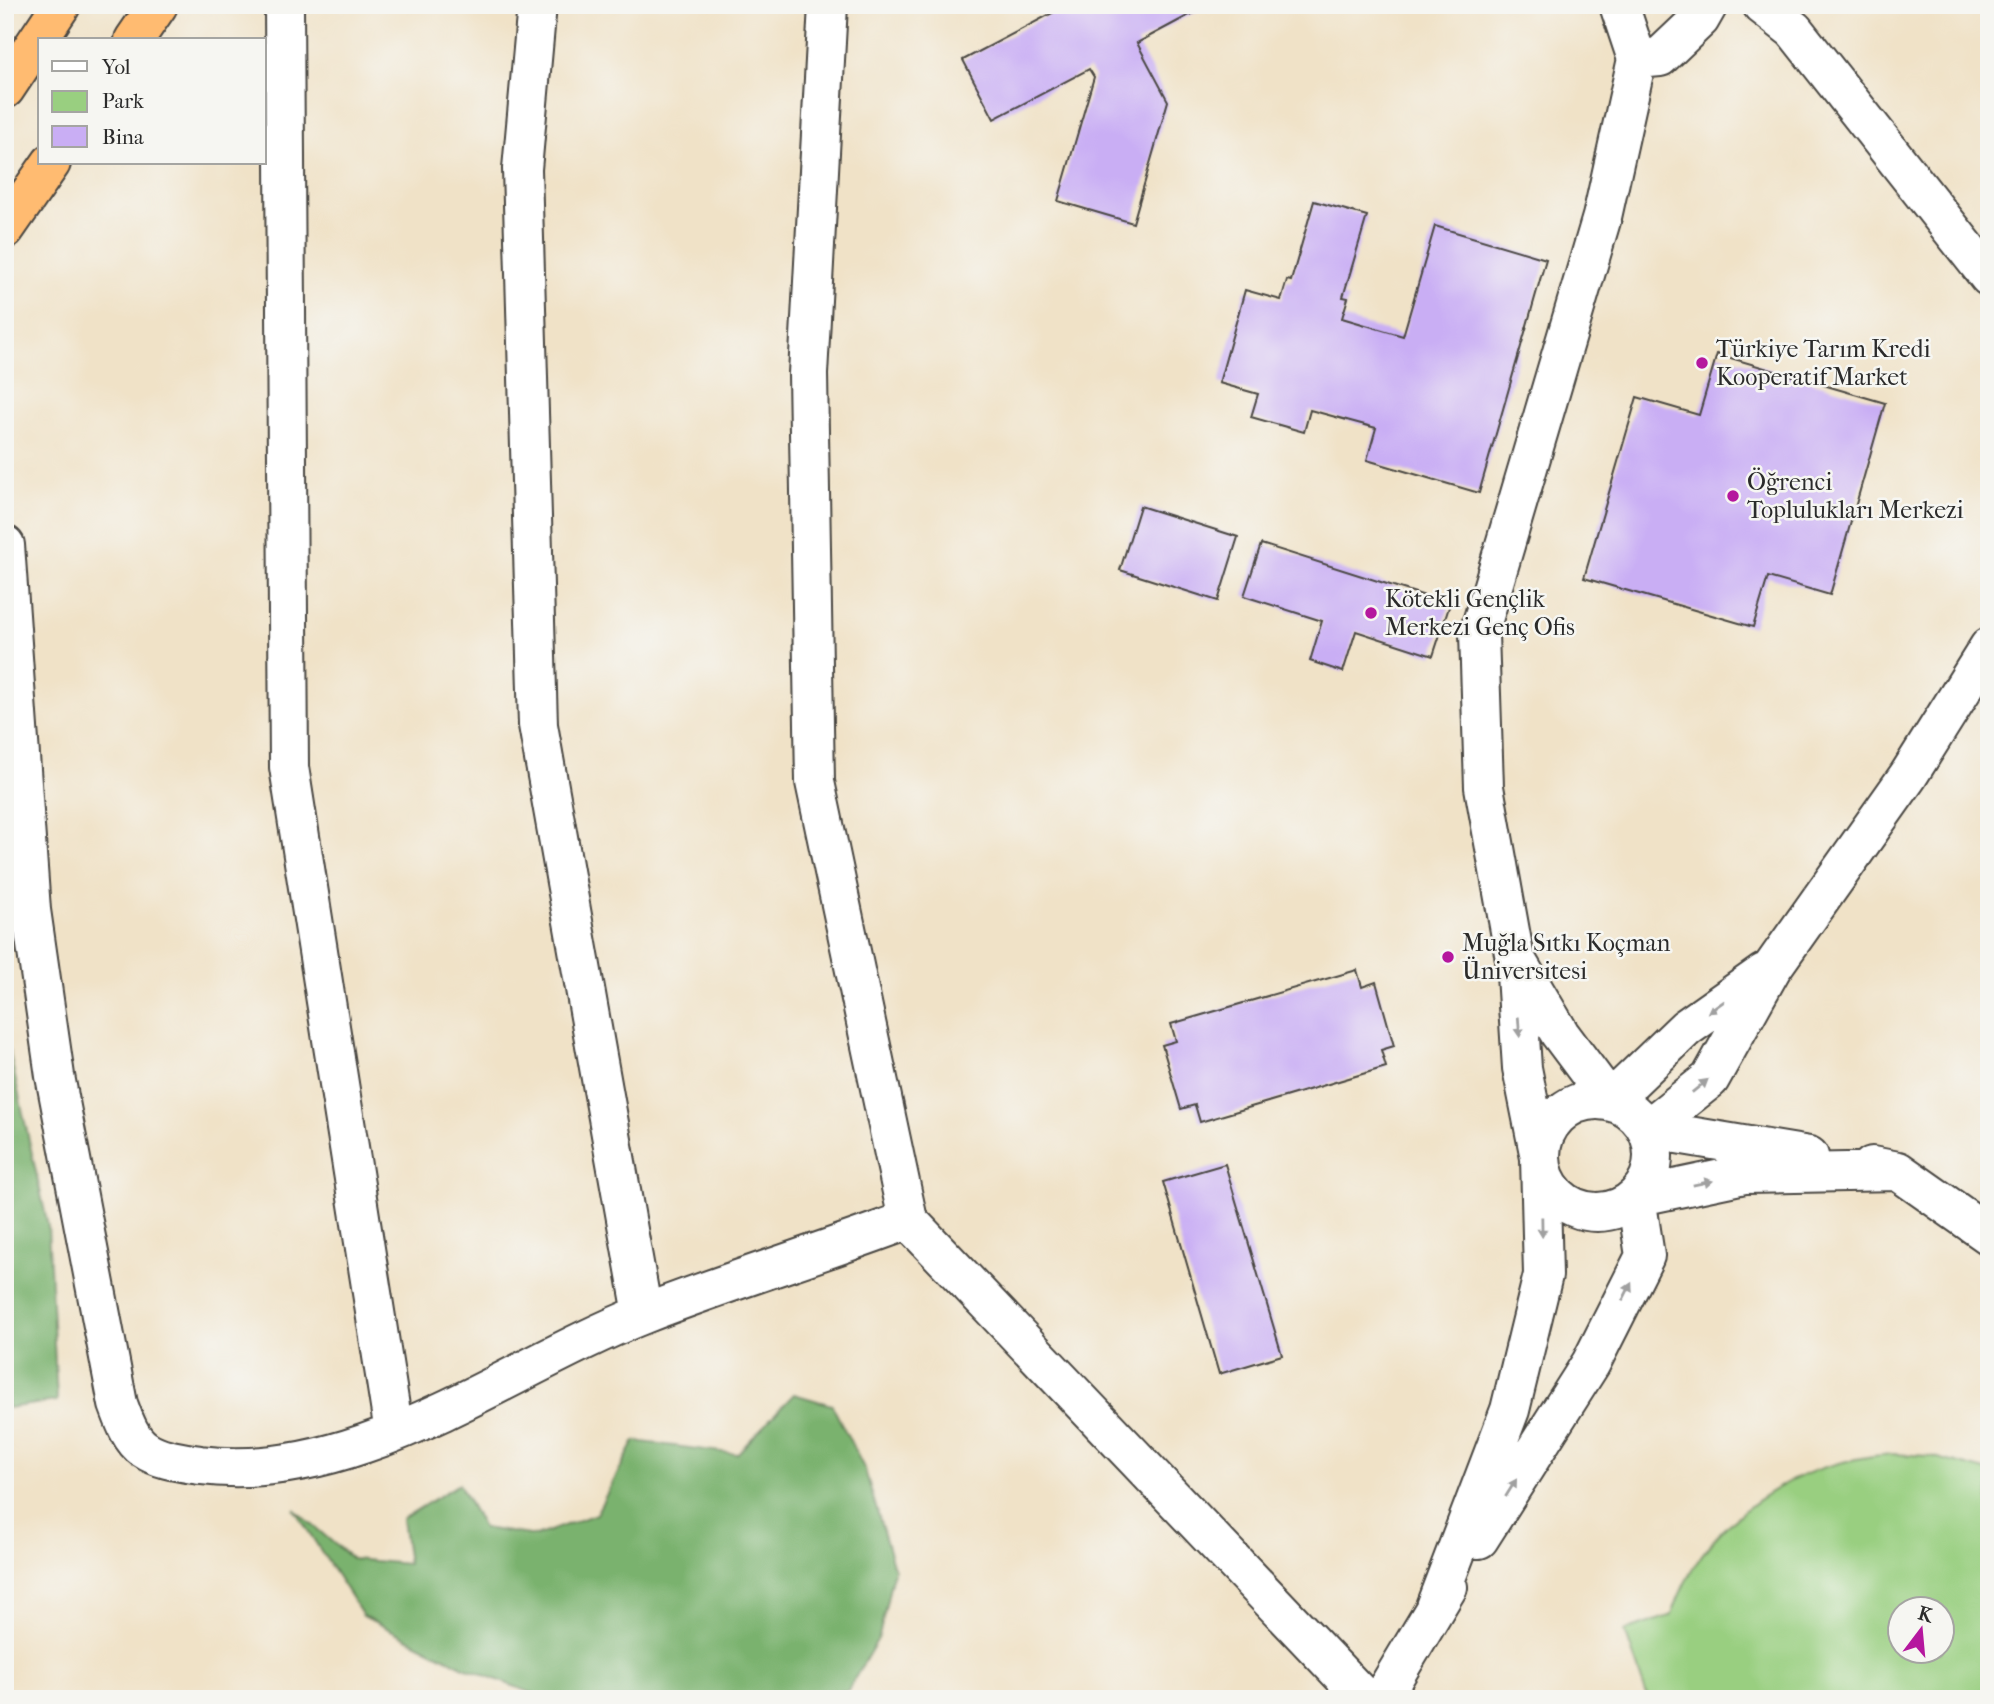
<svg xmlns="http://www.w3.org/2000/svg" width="1994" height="1704" viewBox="0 0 1994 1704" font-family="'IM FELL French Canon',serif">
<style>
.green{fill:#99cf80;stroke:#627d56;stroke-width:2;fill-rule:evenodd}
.forest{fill:#7ab26e;stroke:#526e4c;stroke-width:2}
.building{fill:#c9aef4}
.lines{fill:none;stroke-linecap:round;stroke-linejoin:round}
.minor-casing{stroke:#494642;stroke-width:42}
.highway-casing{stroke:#494642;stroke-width:42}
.minor{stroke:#fff;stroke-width:38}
.highway{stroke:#ffbb71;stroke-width:38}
.oneway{fill:#a0a0a0}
.poi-dot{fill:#b5179e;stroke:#f6f6f2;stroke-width:2.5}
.labels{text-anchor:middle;stroke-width:5;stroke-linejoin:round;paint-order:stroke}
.poi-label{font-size:24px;fill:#2b2b2b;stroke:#f6f6f2;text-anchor:start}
</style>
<rect width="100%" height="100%" fill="#f6f6f2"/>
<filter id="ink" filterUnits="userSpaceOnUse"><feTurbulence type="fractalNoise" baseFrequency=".0143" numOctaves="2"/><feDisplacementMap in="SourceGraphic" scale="14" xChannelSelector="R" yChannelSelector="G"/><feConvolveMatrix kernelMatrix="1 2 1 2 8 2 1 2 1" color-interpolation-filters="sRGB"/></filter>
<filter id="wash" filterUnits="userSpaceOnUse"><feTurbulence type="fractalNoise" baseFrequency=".00686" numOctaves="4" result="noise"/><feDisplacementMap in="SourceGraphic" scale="28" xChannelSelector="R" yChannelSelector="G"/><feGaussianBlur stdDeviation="1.57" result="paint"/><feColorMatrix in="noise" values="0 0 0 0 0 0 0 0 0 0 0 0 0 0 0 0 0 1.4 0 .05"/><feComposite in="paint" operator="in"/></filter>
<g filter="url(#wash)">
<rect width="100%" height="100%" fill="#f0e2c7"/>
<path class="green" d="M1891 1454 1931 1456 1989 1472V1699H1648L1625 1631 1672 1615C1703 1518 1794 1462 1891 1454ZM1899 1610H1941V1652H1899Z"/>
<path class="forest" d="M5 1032 48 1226 57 1401 7 1408Z
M794 1394 832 1405 865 1470 894 1568 879 1637 848 1690 814 1699H547L464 1667 363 1616 294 1509 352 1559 408 1564 402 1519 459 1484 483 1528 536 1536 596 1514 635 1441 737 1454Z"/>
<g id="blocks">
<path class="building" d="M1056 5H1208L1137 43 1168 101 1133 223 1058 201 1094 77 1089 69 994 119 963 60 1058 10Z
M1314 201 1367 216 1343 297 1348 298 1342 318 1403 336 1435 226 1546 259 1479 493 1367 460 1376 428 1310 410 1304 432 1251 417 1258 394 1219 383 1245 290 1281 300 1287 280 1291 281Z
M1717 354 1885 403 1830 595 1768 577 1753 627 1584 578 1637 397 1699 415Z
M1140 506 1238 537 1218 601 1120 570Z
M1261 544 1450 604 1433 656 1356 631 1343 672 1310 661 1322 621 1244 596Z
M1357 970 1362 987 1376 982 1394 1046 1381 1050 1386 1067 1200 1122 1195 1105 1181 1109 1162 1045 1176 1041 1171 1024Z
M1225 1164 1282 1355 1219 1374 1163 1182Z"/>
</g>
</g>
<g filter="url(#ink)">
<use href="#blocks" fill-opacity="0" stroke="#494642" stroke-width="2"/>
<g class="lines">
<g class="minor-casing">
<path id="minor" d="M284 5 289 767 394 1432
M537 5 522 169 538 725 643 1314
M828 5 808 374 815 782 908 1220 1365 1699
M1762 5 1794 30 1989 277
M1637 59 1660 57 1700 19 1708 5
M5 545 31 910 55 1076 118 1404C124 1420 130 1439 144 1449 160 1460 181 1462 200 1465 358 1485 504 1369 644 1314 731 1280 821 1253 908 1220
M1518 963 1560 1034 1610 1101 1686 1028 1764 973
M1541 1156a56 56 0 1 1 112 0a56 56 0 1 1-112 0Z
M1647 1129 1710 1079 1772 968 1908 776 1989 647
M1647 1129 1809 1156
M1872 1166 1898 1171 1989 1235
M1479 1539 1591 1363 1645 1256 1636 1197 1745 1174 1898 1171
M1435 1607 1510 1410 1543 1275 1540 1158 1522 1068 1515 959 1484 787 1479 633 1602 217 1637 59 1619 5
M1381 1699 1448 1587"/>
</g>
<g class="highway-casing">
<path id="highway" d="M134 40 158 5
M5 89 61 5
M5 229 51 163"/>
</g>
<use href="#minor" class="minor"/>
<use href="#highway" class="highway"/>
</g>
<defs><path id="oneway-solid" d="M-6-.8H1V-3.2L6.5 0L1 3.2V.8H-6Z" transform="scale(1.75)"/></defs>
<g class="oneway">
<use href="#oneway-solid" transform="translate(1716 1007) rotate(145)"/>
<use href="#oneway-solid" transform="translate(1519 1027) rotate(86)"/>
<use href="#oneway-solid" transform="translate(1700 1086) rotate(-39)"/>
<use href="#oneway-solid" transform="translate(1703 1183) rotate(-12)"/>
<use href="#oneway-solid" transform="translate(1542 1227) rotate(89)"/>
<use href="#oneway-solid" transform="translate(1627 1292) rotate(-63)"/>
<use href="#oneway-solid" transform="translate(1511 1488) rotate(-58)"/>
</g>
</g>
<g class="poi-dot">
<circle cx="1702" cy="363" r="7"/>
<circle cx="1733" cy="496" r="7"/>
<circle cx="1371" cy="613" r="7"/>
<circle cx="1448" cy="957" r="7"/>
</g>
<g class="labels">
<g class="poi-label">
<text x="1716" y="357">Türkiye Tarım Kredi<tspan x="1716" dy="28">Kooperatif Market</tspan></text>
<text x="1747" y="490">Öğrenci<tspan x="1747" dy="28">Toplulukları Merkezi</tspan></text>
<text x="1385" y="607">Kötekli Gençlik<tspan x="1385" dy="28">Merkezi Genç Ofis</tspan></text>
<text x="1462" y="951">Muğla Sıtkı Koçman<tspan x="1462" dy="28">Üniversitesi</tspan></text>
</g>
</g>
<rect width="1994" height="1704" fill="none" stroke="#f6f6f2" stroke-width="28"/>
<rect x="38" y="38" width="228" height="126" fill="#f6f6f2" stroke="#a5a5a2" stroke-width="2"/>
<rect x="52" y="61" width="35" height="10" fill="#ffffff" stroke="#a5a5a2" stroke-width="2"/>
<text x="102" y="74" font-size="21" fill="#2b2b2b">Yol</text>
<rect x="52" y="91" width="35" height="21" fill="#99cf80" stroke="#a5a5a2" stroke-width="2"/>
<text x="102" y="108" font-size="21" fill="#2b2b2b">Park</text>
<rect x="52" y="126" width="35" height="21" fill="#c9aef4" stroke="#a5a5a2" stroke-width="2"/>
<text x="102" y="144" font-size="21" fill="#2b2b2b">Bina</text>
<g transform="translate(1921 1630) rotate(16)"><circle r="33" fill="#f6f6f2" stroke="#a5a5a2" stroke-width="2"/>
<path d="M0-5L12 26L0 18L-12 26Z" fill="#b5179e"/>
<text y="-10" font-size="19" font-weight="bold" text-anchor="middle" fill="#2b2b2b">K</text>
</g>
</svg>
